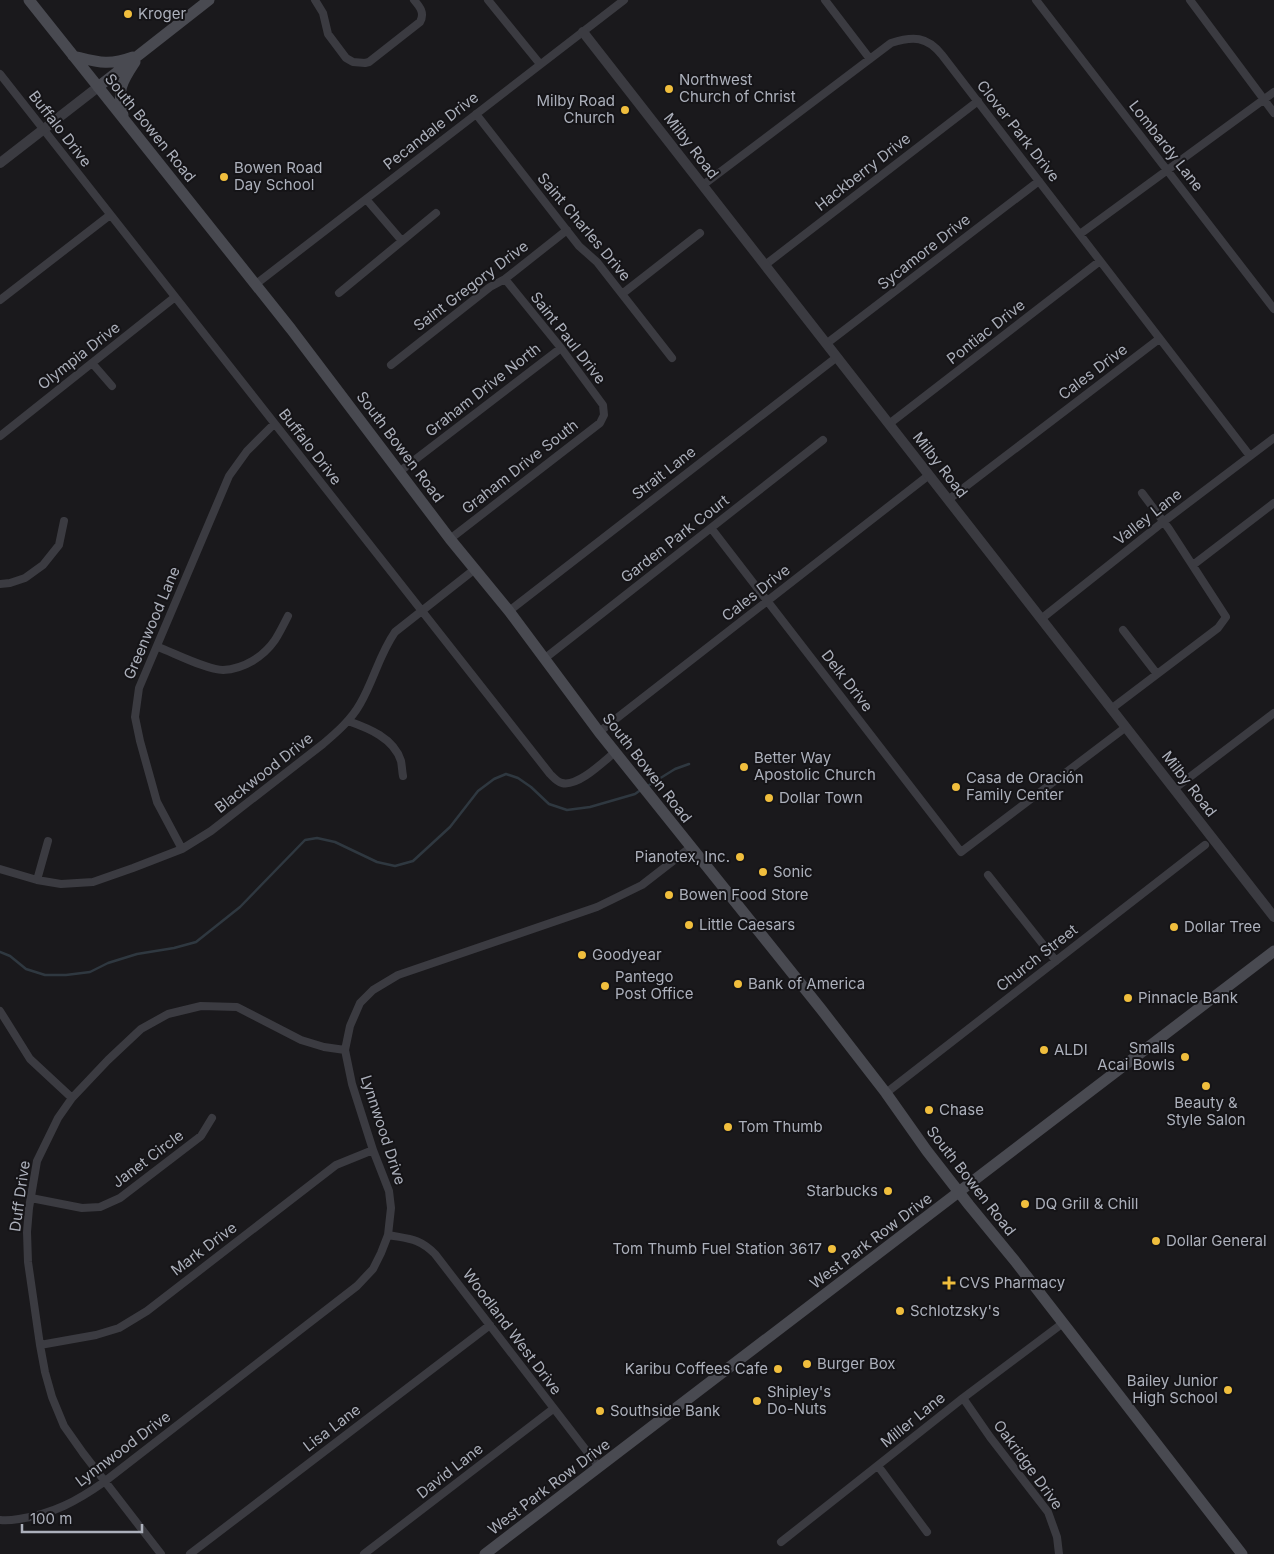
<svg xmlns="http://www.w3.org/2000/svg" width="1274" height="1554" viewBox="0 0 1274 1554" font-family="Inter,sans-serif">
<style>
.lines{fill:none;stroke-linecap:round;stroke-linejoin:round}
.stream{stroke:#2f3840;stroke-width:2.5}
.minor{stroke:#3b3b41;stroke-width:8}
.tertiary{stroke:#3b3b41;stroke-width:10}
.secondary{stroke:#494a51;stroke-width:11}
.poi-dot{fill:#f0be3d;stroke:#151417;stroke-width:2}
.labels{text-anchor:middle;stroke-width:4;stroke-linejoin:round;paint-order:stroke}
.poi-label{font-size:15px;fill:#acb0bb;stroke:#151417;text-anchor:start}
.street-label{font-size:15px;fill:#acb0bb;stroke:#151417}
</style>
<rect width="100%" height="100%" fill="#1a191c"/>
<g class="lines">
<path class="stream" d="M646 787 675 769 689 764
M0 952 10 956 26 969 45 975H66L90 972 108 963 137 954 174 948 196 942 240 907 305 840 317 838 335 842 377 862 395 866 413 861 450 827 478 791 494 779 506 774 518 778 531 787 549 804 567 810 590 807 635 794 642 789"/>
<path class="minor" d="M315 0 323 13 328 34 346 58 353 62 365 63 369 62 420 22C425 13 420 7 414 0
M488 0 540 64
M825 0 870 59
M1036 0 1274 309
M1190 0 1274 113
M0 74 550 774C553 777 557 782 562 783 578 787 603 762 615 752
M476 114 579 246 597 262 672 358
M703 185 891 43C913 36 927 36 942 55L1250 456
M366 199 402 241
M1080 234 1274 92
M765 265 978 101
M256 284 624 0
M339 293 436 213
M622 294 700 233
M0 300 110 215
M826 344 1039 181
M92 363 112 386
M391 365 490 287 505 279 567 230
M889 424 1100 261
M0 436 175 297
M399 472 561 348
M948 500 1159 339
M711 528 961 852 1126 727
M450 539 600 423 604 415 603 405 561 348 505 279
M1193 565 1274 503
M0 584 10 583 25 578 43 565 59 545 64 521
M509 611 837 357
M1041 619 1163 522 1274 438
M1123 630 1157 674
M158 647C174 653 207 670 223 670 244 669 263 657 275 640 280 632 284 624 288 616
M544 659 823 440
M1111 709 1218 628 1226 617 1169 529 1142 493
M348 721C368 728 394 738 401 761 402 766 402 771 403 776
M599 732 929 475
M1174 789 1274 713
M182 849 157 802 140 741 135 717 139 688 229 476 247 451 274 424
M0 869 37 880 61 884 93 882 133 868 182 849 211 831 323 744C337 732 351 720 360 704 374 680 379 655 395 632L475 569
M988 875 1056 961
M37 880 48 841
M0 1011 30 1059 72 1098
M886 1093 1205 845
M31 1198 82 1208 100 1207 120 1198 201 1136 212 1118
M388 1235C409 1239 419 1238 435 1254L599 1467
M40 1345 96 1335 119 1328 147 1311 336 1165 373 1150
M963 1398 990 1437 1048 1512 1057 1537 1059 1554
M878 1466 927 1532
M0 1520C7 1521 13 1520 19 1519 53 1514 77 1501 104 1482L357 1286 373 1269 381 1253 388 1235 391 1208 389 1191 373 1150 352 1084 345 1050 350 1026 360 1003 373 990 398 975 597 907 642 885 691 847
M781 1542 963 1398 1063 1323
M161 1554 83 1453 64 1426 52 1397 45 1372 40 1345 28 1262 27 1232 29 1208 37 1161 58 1118 72 1098 108 1060 141 1029 168 1014 201 1006 237 1007 301 1040 324 1047 345 1050
M190 1554 490 1325
M364 1554 553 1409"/>
<path class="tertiary" d="M583 32 1274 917
M0 163 98 87"/>
<path class="secondary" d="M29 0 291 329 450 539 509 611 599 732 821 1009 886 1093 927 1151 969 1205 1015 1261 1242 1554
M73 56C98 62 108 66 133 57
M98 87 209 0
M123 115C117 90 121 83 135 62
M485 1554 1274 951"/>
</g>
<g class="poi-dot">
<circle cx="128" cy="14" r="5"/>
<circle cx="669" cy="89" r="5"/>
<circle cx="625" cy="110" r="5"/>
<circle cx="224" cy="177" r="5"/>
<circle cx="744" cy="767" r="5"/>
<circle cx="956" cy="787" r="5"/>
<circle cx="769" cy="798" r="5"/>
<circle cx="740" cy="857" r="5"/>
<circle cx="763" cy="872" r="5"/>
<circle cx="669" cy="895" r="5"/>
<circle cx="689" cy="925" r="5"/>
<circle cx="1174" cy="927" r="5"/>
<circle cx="582" cy="955" r="5"/>
<circle cx="738" cy="984" r="5"/>
<circle cx="605" cy="986" r="5"/>
<circle cx="1128" cy="998" r="5"/>
<circle cx="1044" cy="1050" r="5"/>
<circle cx="1185" cy="1057" r="5"/>
<circle cx="1206" cy="1086" r="5"/>
<circle cx="929" cy="1110" r="5"/>
<circle cx="728" cy="1127" r="5"/>
<circle cx="888" cy="1191" r="5"/>
<circle cx="1025" cy="1204" r="5"/>
<circle cx="1156" cy="1241" r="5"/>
<circle cx="832" cy="1249" r="5"/>
<path d="M946.5 1275.5h5v5h5v5h-5v5h-5v-5h-5v-5h5z"/>
<circle cx="900" cy="1311" r="5"/>
<circle cx="807" cy="1364" r="5"/>
<circle cx="778" cy="1369" r="5"/>
<circle cx="1228" cy="1390" r="5"/>
<circle cx="757" cy="1401" r="5"/>
<circle cx="600" cy="1411" r="5"/>
</g>
<g class="labels">
<g class="poi-label">
<text x="138" y="19">Kroger</text>
<text x="679" y="85">Northwest<tspan x="679" dy="17">Church of Christ</tspan></text>
<text x="615" y="106" text-anchor="end">Milby Road<tspan x="615" dy="17">Church</tspan></text>
<text x="234" y="173">Bowen Road<tspan x="234" dy="17">Day School</tspan></text>
<text x="754" y="763">Better Way<tspan x="754" dy="17">Apostolic Church</tspan></text>
<text x="966" y="783">Casa de Oración<tspan x="966" dy="17">Family Center</tspan></text>
<text x="779" y="803">Dollar Town</text>
<text x="730" y="862" text-anchor="end">Pianotex, Inc.</text>
<text x="773" y="877">Sonic</text>
<text x="679" y="900">Bowen Food Store</text>
<text x="699" y="930">Little Caesars</text>
<text x="1184" y="932">Dollar Tree</text>
<text x="592" y="960">Goodyear</text>
<text x="615" y="982">Pantego<tspan x="615" dy="17">Post Office</tspan></text>
<text x="748" y="989">Bank of America</text>
<text x="1138" y="1003">Pinnacle Bank</text>
<text x="1175" y="1053" text-anchor="end">Smalls<tspan x="1175" dy="17">Acai Bowls</tspan></text>
<text x="1054" y="1055">ALDI</text>
<text x="1206" y="1108" text-anchor="middle">Beauty &amp;<tspan x="1206" dy="17">Style Salon</tspan></text>
<text x="939" y="1115">Chase</text>
<text x="738" y="1132">Tom Thumb</text>
<text x="878" y="1196" text-anchor="end">Starbucks</text>
<text x="1035" y="1209">DQ Grill &amp; Chill</text>
<text x="1166" y="1246">Dollar General</text>
<text x="822" y="1254" text-anchor="end">Tom Thumb Fuel Station 3617</text>
<text x="959" y="1288">CVS Pharmacy</text>
<text x="910" y="1316">Schlotzsky's</text>
<text x="817" y="1369">Burger Box</text>
<text x="768" y="1374" text-anchor="end">Karibu Coffees Cafe</text>
<text x="1218" y="1386" text-anchor="end">Bailey Junior<tspan x="1218" dy="17">High School</tspan></text>
<text x="767" y="1397">Shipley's<tspan x="767" dy="17">Do-Nuts</tspan></text>
<text x="610" y="1416">Southside Bank</text>
</g>
<g class="street-label">
<text transform="translate(150 128) rotate(51)" y="5">South Bowen Road</text>
<text transform="translate(60 129) rotate(52)" y="5">Buffalo Drive</text>
<text transform="translate(431 131) rotate(-38)" y="5">Pecandale Drive</text>
<text transform="translate(1018 131) rotate(52)" y="5">Clover Park Drive</text>
<text transform="translate(691 146) rotate(52)" y="5">Milby Road</text>
<text transform="translate(1166 146) rotate(52)" y="5">Lombardy Lane</text>
<text transform="translate(863 172) rotate(-38)" y="5">Hackberry Drive</text>
<text transform="translate(584 227) rotate(50)" y="5">Saint Charles Drive</text>
<text transform="translate(924 252) rotate(-38)" y="5">Sycamore Drive</text>
<text transform="translate(471 286) rotate(-37)" y="5">Saint Gregory Drive</text>
<text transform="translate(986 332) rotate(-38)" y="5">Pontiac Drive</text>
<text transform="translate(568 338) rotate(52)" y="5">Saint Paul Drive</text>
<text transform="translate(79 356) rotate(-38)" y="5">Olympia Drive</text>
<text transform="translate(1093 372) rotate(-37)" y="5">Cales Drive</text>
<text transform="translate(483 390) rotate(-38)" y="5">Graham Drive North</text>
<text transform="translate(310 447) rotate(52)" y="5">Buffalo Drive</text>
<text transform="translate(400 447) rotate(53)" y="5">South Bowen Road</text>
<text transform="translate(940 465) rotate(52)" y="5">Milby Road</text>
<text transform="translate(520 467) rotate(-38)" y="5">Graham Drive South</text>
<text transform="translate(664 473) rotate(-38)" y="5">Strait Lane</text>
<text transform="translate(1148 517) rotate(-38)" y="5">Valley Lane</text>
<text transform="translate(675 539) rotate(-38)" y="5">Garden Park Court</text>
<text transform="translate(756 593) rotate(-38)" y="5">Cales Drive</text>
<text transform="translate(152 623) rotate(-67)" y="5">Greenwood Lane</text>
<text transform="translate(847 681) rotate(52)" y="5">Delk Drive</text>
<text transform="translate(647 768) rotate(52)" y="5">South Bowen Road</text>
<text transform="translate(264 773) rotate(-38)" y="5">Blackwood Drive</text>
<text transform="translate(1189 784) rotate(52)" y="5">Milby Road</text>
<text transform="translate(1037 958) rotate(-38)" y="5">Church Street</text>
<text transform="translate(383 1130) rotate(72)" y="5">Lynnwood Drive</text>
<text transform="translate(148 1159) rotate(-37)" y="5">Janet Circle</text>
<text transform="translate(971 1181) rotate(52)" y="5">South Bowen Road</text>
<text transform="translate(20 1196) rotate(-82)" y="5">Duff Drive</text>
<text transform="translate(871 1241) rotate(-37)" y="5">West Park Row Drive</text>
<text transform="translate(204 1249) rotate(-37)" y="5">Mark Drive</text>
<text transform="translate(512 1332) rotate(53)" y="5">Woodland West Drive</text>
<text transform="translate(913 1420) rotate(-39)" y="5">Miller Lane</text>
<text transform="translate(332 1428) rotate(-37)" y="5">Lisa Lane</text>
<text transform="translate(123 1449) rotate(-37)" y="5">Lynnwood Drive</text>
<text transform="translate(1028 1465) rotate(54)" y="5">Oakridge Drive</text>
<text transform="translate(450 1471) rotate(-38)" y="5">David Lane</text>
<text transform="translate(549 1487) rotate(-37)" y="5">West Park Row Drive</text>
</g>
</g>
<path d="M22 1524v8h120v-8" fill="none" stroke="#acb0bb" stroke-width="2.5"/>
<text x="30" y="1524" font-size="15" fill="#acb0bb" stroke="#151417" stroke-width="4" paint-order="stroke">100 m</text>
</svg>
